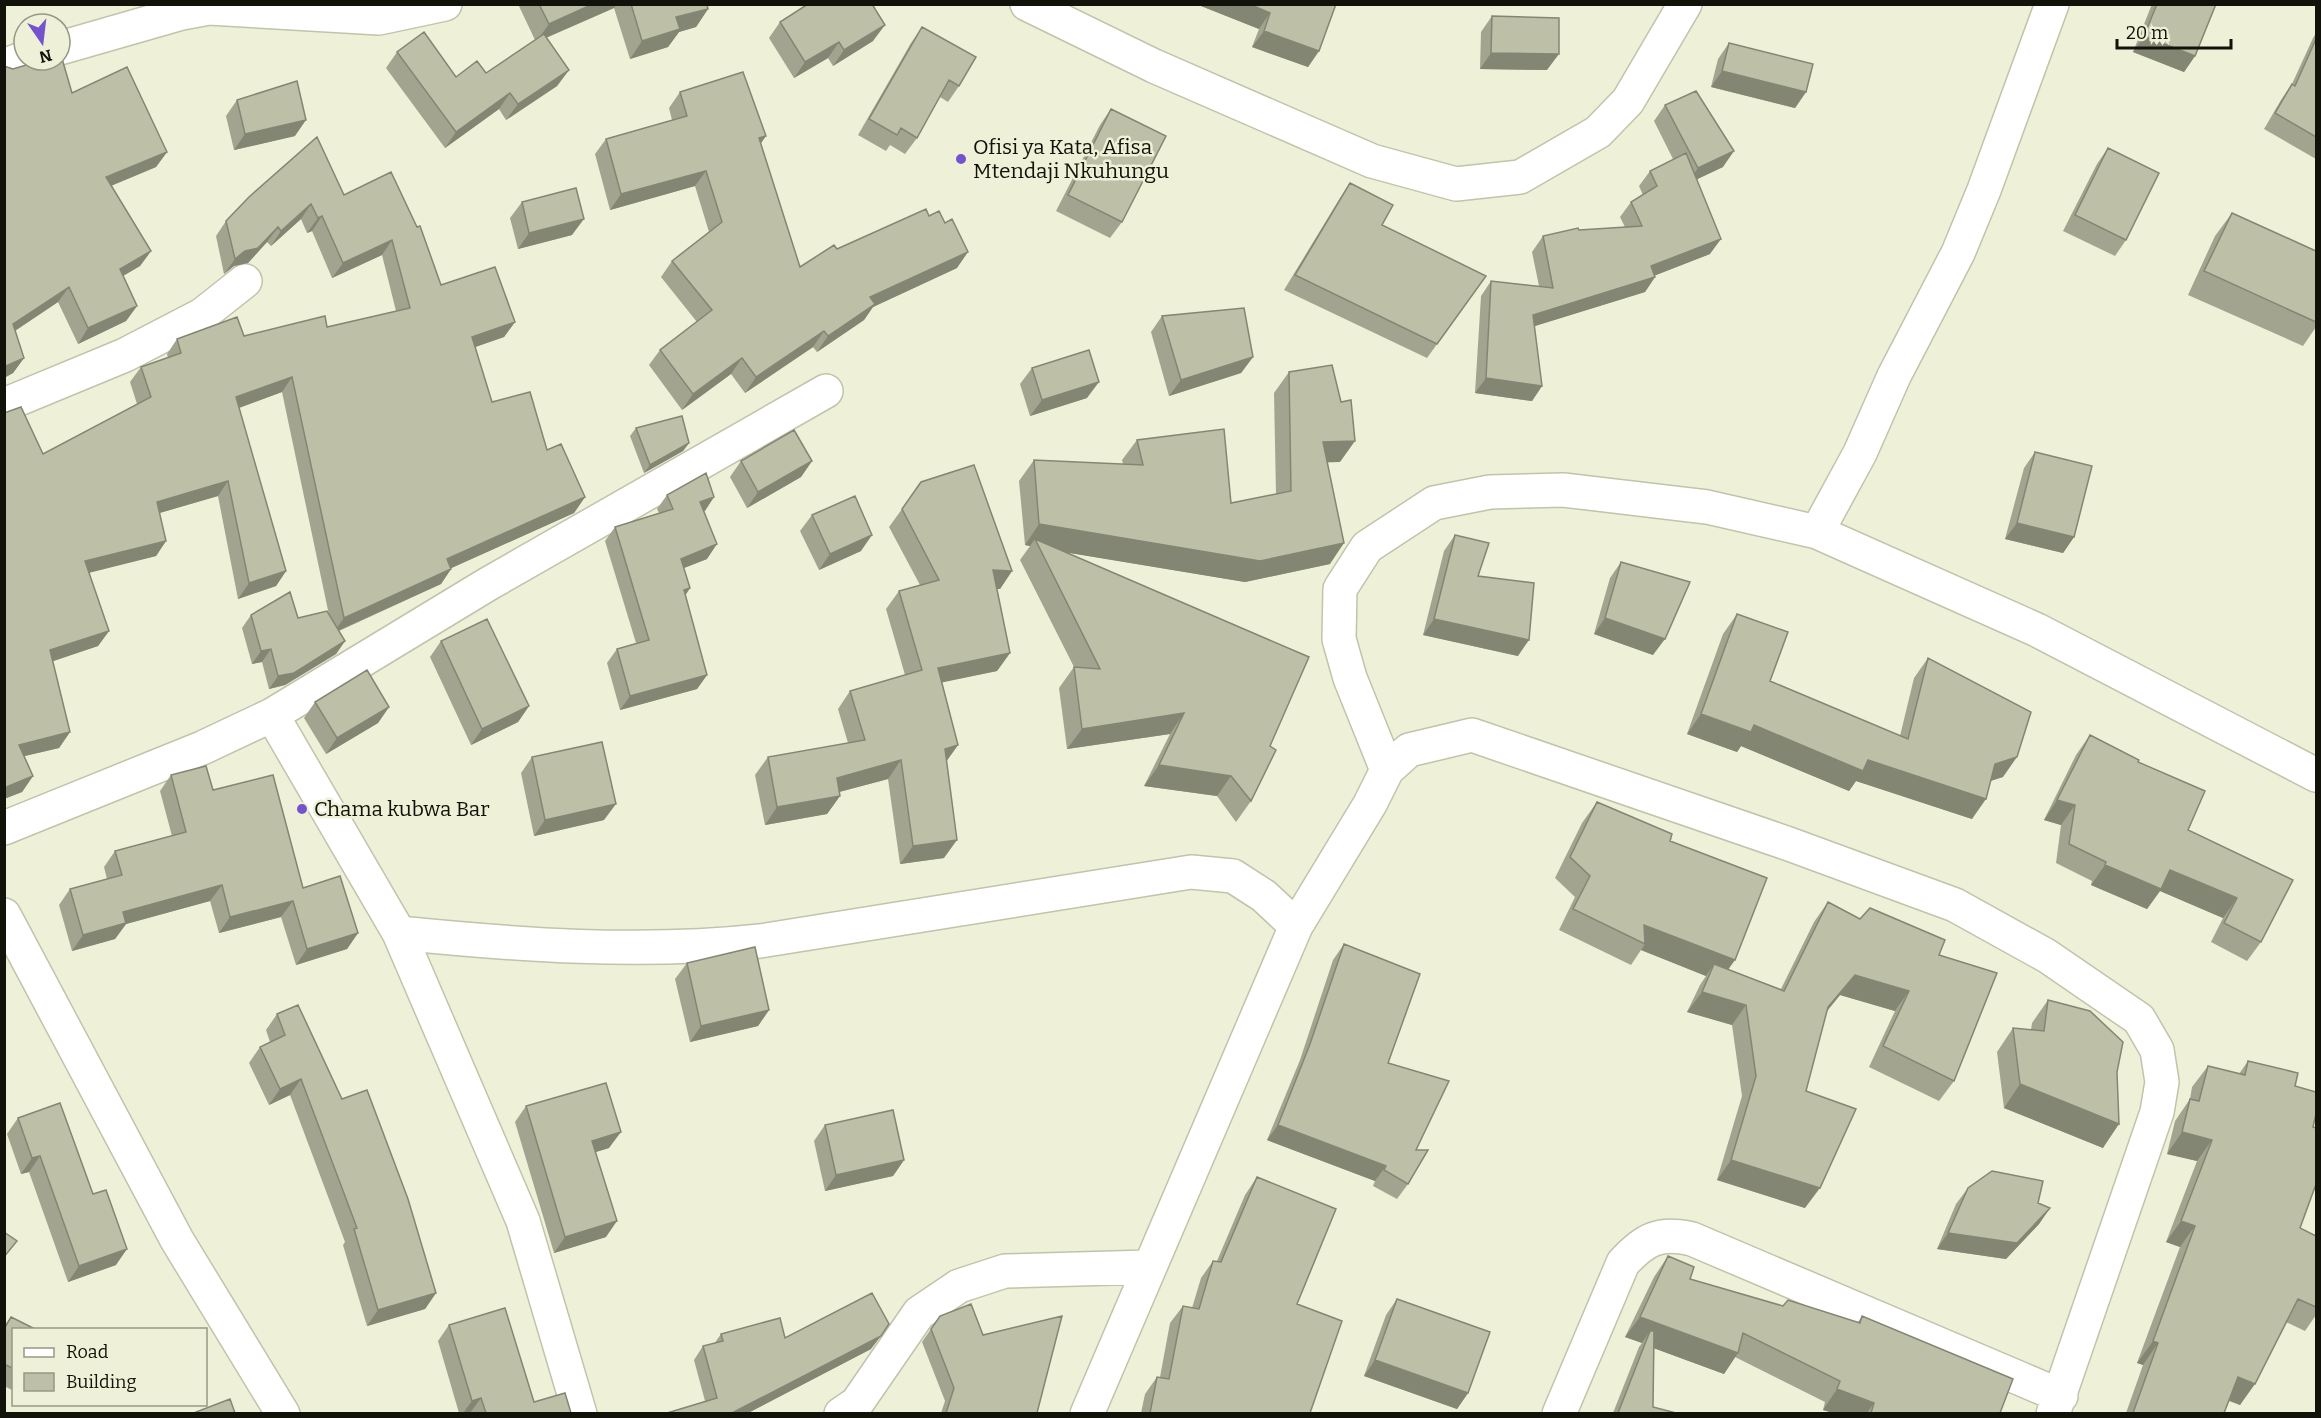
<svg xmlns="http://www.w3.org/2000/svg" width="2321" height="1418" viewBox="0 0 2321 1418" font-family="Bitter,serif">
<style>
.lines{fill:none;stroke-linecap:round;stroke-linejoin:round}
.minor-casing{stroke:#c1c3aa;stroke-width:36}
.minor{stroke:#fff;stroke-width:33}
.wall{fill:#a3a48f}
.shaded-wall{fill:#848674}
.building{fill:#bdbfa6;stroke:#848674;stroke-width:1.5}
.poi-dot{fill:#7453cd;stroke:#eef1d7;stroke-width:2}
.labels{text-anchor:middle;stroke-width:5;stroke-linejoin:round;paint-order:stroke}
.poi-label{font-size:21px;fill:#111209;stroke:#eef1d7;text-anchor:start}
</style>
<rect width="100%" height="100%" fill="#eef1d7"/>
<g class="lines">
<g class="minor-casing">
<path id="minor" d="M1027 4 1154 66 1372 161 1456 184 1520 177 1598 132 1628 101 1685 4
M60 48 182 13 209 8 379 18 445 4
M4 66 24 58
M4 405 125 355 202 315 245 281
M1817 532 1860 453 1894 376 1958 253 1984 190 2052 4
M272 715 399 933 523 1221 580 1414
M1387 770 1350 678 1339 639 1340 589 1367 547 1434 503 1490 492 1563 490 1707 507 1817 532 2037 630 2316 775
M4 828 202 748 272 715 488 584 826 391
M4 915 177 1240 283 1414
M399 933C518 945 641 954 760 941L1191 872 1233 876 1264 896 1296 926
M841 1414 857 1403 919 1313 959 1286 1005 1271 1148 1267
M1087 1414 1296 926 1370 804 1387 770 1409 750 1472 735 1789 844 1955 905 2047 956 2139 1019 2157 1050 2162 1082 2157 1112 2053 1414
M1559 1414 1623 1263C1644 1240 1659 1231 1692 1239L2061 1396"/>
</g>
<use href="#minor" class="minor"/>
</g>
<path class="wall" d="M518 4H707L708 9 696 27 679 32 668 47 630 59 614 8 546 38 569 70 557 86 506 120 499 109 445 148 386 68 397 52 456 77 486 73 535 40Z
M1196 4H1336L1319 51 1308 67 1252 47 1259 29Z
M2152 4H2216L2195 56 2184 72 2133 52Z
M1492 16 1547 70 1480 69 1481 32Z
M780 22 873 41 833 66 828 58 794 78 769 38Z
M922 27 959 86 948 102 940 97 917 138 905 154 890 145 886 151 858 135 911 43Z
M2316 33V159L2264 129 2281 100 2292 84 2313 38Z
M1729 43 1806 92 1795 108 1711 87 1718 59Z
M60 55H61L72 93 127 67 167 152 156 167 111 186 151 251 140 266 123 276 137 306 126 321 78 344 58 302 15 331 24 358 13 373 4 378V66L13 69 43 60H60Z
M680 92 760 144 800 267 837 249 957 268 873 307 864 320 817 352 813 347 745 393 731 374 682 410 649 365 660 350 697 322 661 277 672 261 709 232 695 186 610 210 595 154 606 139 672 120 669 108Z
M237 100 295 136 234 150 226 116Z
M1665 105 1723 167 1697 179 1710 254 1655 275V277L1645 292 1534 326 1542 386 1532 401 1475 393 1481 296 1491 281 1539 286 1532 252 1543 236 1579 230 1625 227 1620 217 1631 202 1643 195 1639 186 1650 171 1673 159 1654 121Z
M1111 109 1122 222 1110 238 1056 211 1100 125Z
M317 137 344 195 391 172 417 227 420 226 441 285 495 267 515 322 504 337 475 347 492 402 530 392 547 450 561 444 585 497 574 513 451 568V569L441 584 339 631 345 641 336 654 285 685 269 689 262 662 252 664 242 628 251 615 290 592 298 618 327 611 329 615 282 392 239 408 286 571 276 586 238 599 218 496 159 513 166 541 156 556 89 573 109 631 98 646 52 661 70 732 59 748 24 756 33 776 22 792 4 799V413L21 407 43 454 137 404 130 382 141 367 168 358 167 354 177 339 237 317 244 336 325 316 327 327 396 311 382 255 332 278 312 231 307 233 301 219 271 246 267 242 248 263 234 266 224 274 216 236 226 221 249 197Z
M2108 148 2126 240 2115 256 2063 231 2097 164Z
M1350 183 1382 225 1486 276 1427 358 1284 290 1340 198Z
M522 202 572 235 518 249 510 218Z
M2232 213 2316 251V327L2303 346 2188 295 2215 236Z
M1162 316 1253 357 1241 373 1169 396 1151 332Z
M1032 368 1087 398 1030 416 1020 384Z
M1289 372 1340 462H1328L1330 564 1245 582 1065 552 1270 746 1251 801 1236 822 1217 796 1144 786 1170 734 1067 749 1059 688 1074 667 1020 560 1030 546 1025 545 1019 481 1034 460 1123 464 1122 460 1137 440 1231 503 1276 494 1274 393Z
M636 428 689 443 683 451 644 473 630 436Z
M2035 452 2074 537 2063 553 2005 539 2024 468Z
M741 461H812L801 477 747 508 730 477Z
M667 495 714 497 704 511 707 559 684 568 690 588 685 596 707 675 697 689 620 710 607 663 617 649 636 643 605 541 615 527 659 513 657 509Z
M902 509 1012 571 1000 589H997L1010 653 997 671 942 682 958 745 946 762 944 858 900 864 888 779 839 792 840 796 827 814 765 825 755 775 768 757 848 743 838 709 850 691 905 675 886 609 899 591 920 585 889 527Z
M812 515 861 551 819 570 800 531Z
M1455 535 1478 576 1518 656 1423 635 1444 551Z
M1621 562 1653 655 1594 634 1610 578Z
M1737 614 1770 681 1900 736 1914 678 1928 658 2003 777 1990 781 1972 819 1856 781 1849 791 1741 746 1737 752 1687 734 1723 634Z
M441 641 529 706 518 722 471 745 430 657Z
M315 702 389 707 378 723 326 754 304 718Z
M2090 735 2138 762 2188 830 2293 880 2261 942 2247 961 2211 942 2223 918 2160 891 2147 909 2091 885 2092 881 2056 863 2061 825 2044 820 2076 755Z
M532 757 604 820 534 836 521 773Z
M171 775 213 790 303 888 358 933 347 949 296 965 281 917 219 933 210 901 126 924 115 939 72 951 59 905 70 889 107 879 104 867 115 851 172 836 160 791Z
M1597 802 1670 841 1728 969 1781 989 1814 922 1828 902 1860 919 1939 955 1954 1081 1939 1101 1869 1067 1895 1011 1840 995 1827 1011 1806 1091 1805 1208 1717 1180 1742 1096 1732 1025 1687 1012 1700 985 1706 976 1641 950 1631 965 1559 930 1575 897 1555 878 1582 823Z
M1344 944 1388 1063 1416 1150 1408 1184 1397 1199 1373 1186 1375 1181 1267 1140 1300 1060 1333 960Z
M687 963 769 1010 758 1026 690 1042 675 979Z
M2048 1000 2117 1072 2103 1148 2004 1108 1997 1052 2013 1028 2031 1030 2032 1023Z
M277 1014 342 1099 436 1293 425 1309 367 1326 343 1245 345 1242 290 1095 269 1105 249 1063 260 1047 270 1042 266 1030Z
M2248 1061 2295 1086 2313 1127 2316 1191 2314 1190 2300 1228 2316 1236V1315L2305 1331 2286 1322 2240 1405 2229 1401 2224 1413H2126L2143 1365 2137 1363 2180 1247 2166 1242 2197 1161 2167 1154 2175 1121 2190 1099 2192 1087 2208 1066 2239 1074Z
M526 1106 609 1148 595 1152 606 1237 554 1253 515 1122Z
M18 1118 93 1194 116 1265 68 1282 29 1172 21 1174 7 1134Z
M825 1125 904 1160 893 1176 825 1191 814 1141Z
M1257 1177 1297 1304 1310 1413H1141L1145 1394 1157 1377H1160L1170 1323 1183 1306 1192 1308 1201 1278 1213 1261H1217L1245 1195Z
M1968 1188 2038 1203 2050 1208 2039 1224 2006 1259 1937 1249 1956 1204Z
M1668 1256 1690 1279 1783 1306 1858 1322 1862 1316 2000 1413H1833L1823 1410 1825 1402 1735 1357 1724 1374 1654 1348 1653 1407 1676 1413H1613L1639 1347 1642 1343 1625 1337 1654 1277Z
M1397 1299 1468 1393 1457 1409 1364 1376 1386 1315Z
M940 1316 983 1335 1037 1413H941L945 1401 922 1342Z
M11 1317 14 1329V1391L4 1386V1326Z
M449 1325 534 1402 571 1413H459L438 1341Z
M721 1334 785 1338 871 1349 748 1413H667L705 1401 694 1360 703 1346 714 1344Z"/>
<path class="shaded-wall" d="M593 4H617L614 8 536 42 549 24Z
M1196 4H1249L1270 13 1259 29Z
M708 9 696 27 679 32 668 47 630 59 642 41 676 17Z
M885 25 873 41 833 66 844 50Z
M1264 31 1319 51 1308 67 1252 47Z
M2144 36 2195 56 2184 72 2133 52Z
M839 42 828 58 794 78 805 62Z
M1491 53 1559 54 1547 70 1480 69Z
M569 70 557 86 506 120 518 104Z
M1722 71 1806 92 1795 108 1711 87Z
M510 93 499 109 445 148 456 132Z
M306 120 295 136 234 150 245 134Z
M766 136 755 152 759 138Z
M1734 151 1723 167 1687 184 1698 168Z
M167 152 156 167 96 192 106 177Z
M706 171 695 186 610 210 621 194Z
M311 204 301 219 271 246 281 231Z
M322 216 312 231 307 233 318 218Z
M584 219 572 235 518 249 529 233Z
M278 227 267 242 248 263 234 266 224 274 235 259Z
M1721 239 1710 254 1641 281 1651 266Z
M392 240 382 255 332 278 343 263Z
M151 251 140 266 109 284 120 269Z
M968 252 957 268 873 307 864 320 817 352 828 336 870 297Z
M1655 277 1645 292 1522 330 1533 315Z
M69 287 58 302 4 338 13 324Z
M137 306 126 321 78 344 88 328Z
M515 322 504 337 461 352 472 337Z
M824 331 813 347 745 393 756 377Z
M1253 357 1241 373 1169 396 1181 380Z
M24 358 13 373 4 378V367Z
M742 358 731 374 682 410 693 394Z
M292 377 282 392 225 413 236 397Z
M1486 378 1542 386 1532 401 1475 393Z
M1099 382 1087 398 1030 416 1042 400Z
M1355 441 1340 462 1309 463 1323 442Z
M689 443 683 451 644 473 650 465Z
M812 461 801 477 747 508 758 492Z
M228 481 218 496 146 517 157 502Z
M585 497 574 513 436 575 447 559Z
M714 497 705 511 690 516 700 502Z
M2017 523 2074 537 2063 553 2005 539Z
M1039 524 1344 543 1330 564 1245 582 1039 548 1035 539 1030 546 1025 545Z
M872 535 861 551 819 570 830 554Z
M166 541 156 556 75 576 85 561Z
M717 544 707 559 671 573 681 559Z
M451 569 441 584 333 633 344 618Z
M993 570 1012 571 1000 589 980 588Z
M286 571 276 586 238 599 249 583Z
M690 588 680 603 684 590Z
M1605 618 1665 639 1653 655 1594 634Z
M1434 619 1529 640 1518 656 1423 635Z
M109 631 98 646 39 666 50 650Z
M345 641 336 654 285 685 269 689 278 676Z
M271 649 262 662 252 664 261 651Z
M1010 653 997 671 925 686 938 668Z
M707 675 697 689 620 710 630 696Z
M529 706 518 722 471 745 482 729Z
M389 707 378 723 326 754 337 738Z
M1184 713 1170 734 1067 749 1082 729Z
M1701 714 1754 725 1868 760 1986 799 1972 819 1856 781 1849 791 1741 746 1737 752 1687 734Z
M70 732 59 748 8 760 19 745Z
M958 745 945 763V749Z
M2017 757 2003 777 1981 784 1995 764Z
M901 760 888 779 824 796 837 778Z
M1159 765 1231 776 1217 796 1144 786Z
M33 776 22 792 4 799V788Z
M840 796 827 814 765 825 777 807Z
M2057 800 2075 805 2061 825 2044 820Z
M616 804 604 820 534 836 545 820Z
M957 840 944 858 900 864 913 846Z
M2105 865 2170 870 2237 898 2223 918 2160 891 2147 909 2091 885Z
M222 885 210 901 126 924 115 939 72 951 83 935 123 912Z
M293 901 281 917 219 933 230 917Z
M1644 925 1735 960 1720 981 1714 964 1706 976 1641 950 1645 944Z
M358 933 347 949 296 965 307 949Z
M1855 975 1909 991 1895 1011 1840 995 1814 1027 1828 1007Z
M1702 992 1746 1005 1732 1025 1687 1012Z
M769 1010 758 1026 690 1042 701 1026Z
M301 1079 290 1095 269 1105 280 1089Z
M2020 1084 2119 1124 2103 1148 2004 1108Z
M1278 1125 1386 1166 1375 1181 1267 1140Z
M621 1132 609 1148 580 1157 592 1141Z
M2182 1132 2212 1140 2197 1161 2167 1154Z
M40 1156 29 1172 21 1174 32 1158Z
M904 1160 893 1176 825 1191 836 1175Z
M1731 1160 1820 1188 1805 1208 1717 1180Z
M2050 1208 2039 1224 2006 1259 1937 1249 1948 1233Z
M617 1221 606 1237 554 1253 565 1237Z
M2181 1221 2195 1226 2180 1247 2166 1242Z
M127 1249 116 1265 68 1282 79 1266Z
M436 1293 425 1309 367 1326 378 1310Z
M1640 1317 1738 1353 1724 1374 1645 1345 1650 1331 1642 1343 1625 1337Z
M881 1336 871 1349 748 1413H732Z
M2153 1341 2158 1343 2143 1365 2137 1363Z
M1375 1360 1468 1393 1457 1409 1364 1376Z
M2238 1377 2255 1384 2240 1405 2223 1398Z
M1837 1389 1874 1403 1867 1413H1833L1823 1410Z
M481 1398 470 1413H463L472 1401Z"/>
<path class="building" d="M539 4H593L549 24Z
M631 4H707L708 9 676 17 680 29 642 41Z
M808 4H872L885 25 844 50 839 42 805 62 780 22Z
M1249 4H1336L1319 51 1264 31 1270 13Z
M2157 4H2216L2195 56 2144 36Z
M1492 16 1559 18V54L1491 53Z
M922 27 976 57 959 86 949 80 917 138 901 128 897 135 869 119Z
M424 32 456 77 477 61 486 73 544 34 569 70 518 104 510 93 456 132 397 52Z
M2316 39V137L2275 113 2292 84 2295 86Z
M1729 43 1813 64 1806 92 1722 71Z
M60 55H61L72 93 127 67 167 152 106 177 151 251 120 269 137 306 88 328 69 287 13 324 24 358 4 367V66L13 69 43 60H60Z
M743 72 766 136 759 138 800 267 834 245 837 249 926 209 929 216 939 211 945 223 952 219 968 252 870 297 875 304 828 336 824 331 756 377 742 358 693 394 660 350 712 310 672 261 722 222 706 171 621 194 606 139 687 116 680 92Z
M297 81 306 120 245 134 237 100Z
M1696 91 1734 151 1698 168 1665 105Z
M1111 109 1166 136 1122 222 1068 195Z
M317 137 344 195 391 172 417 227 420 226 441 285 495 267 515 322 472 337 492 402 530 392 547 450 561 444 585 497 447 559 451 569 344 618 292 377 236 397 286 571 249 583 228 481 157 502 166 541 85 561 109 631 50 650 70 732 19 745 33 776 4 788V413L21 407 43 454 151 397 141 367 181 353 177 339 237 317 244 336 325 316 327 327 410 308 392 240 343 263 322 216 318 218 311 204 281 231 278 227 258 248 245 251 235 259 226 221 249 197Z
M2108 148 2159 173 2126 240 2075 215Z
M1686 153 1721 239 1651 266 1655 277 1533 315 1542 386 1486 378 1491 281 1553 288 1543 236 1578 228 1579 230 1642 226 1631 202 1657 186 1650 171Z
M1350 183 1393 205 1382 225 1486 276 1437 344 1295 275Z
M576 188 584 219 529 233 522 202Z
M2232 213 2316 251V322L2204 271Z
M1244 308 1253 357 1181 380 1162 316Z
M1089 350 1099 382 1042 400 1032 368Z
M1332 365 1341 402 1351 400 1355 441 1323 442 1344 543 1260 561 1039 524 1034 460 1143 465 1137 440 1224 429 1231 503 1291 491 1289 372Z
M682 416 689 443 650 465 636 428Z
M794 430 812 461 758 492 741 461Z
M2035 452 2092 466 2074 537 2017 523Z
M974 465 1012 571 993 570 1010 653 938 668 958 745 945 749 957 840 913 846 901 760 837 778 840 796 777 807 768 757 865 740 850 691 922 670 899 591 939 580 902 509 921 482Z
M706 473 714 497 700 502 717 544 681 559 690 588 684 590 707 675 630 696 617 649 649 640 615 527 673 509 667 495Z
M855 496 872 535 830 554 812 515Z
M1455 535 1489 543 1478 576 1534 583 1529 640 1434 619Z
M1035 539 1309 657 1270 746 1276 750 1251 801 1231 776 1159 765 1184 713 1082 729 1074 667 1100 669Z
M1621 562 1690 582 1665 639 1605 618Z
M290 592 298 618 327 611 345 641 294 673 278 676 271 649 261 651 251 615Z
M1737 614 1788 632 1770 681 1908 739 1928 658 2031 712 2017 757 1995 764 1986 799 1868 760 1863 771 1754 725 1751 732 1701 714Z
M487 619 529 706 482 729 441 641Z
M367 670 389 707 337 738 315 702Z
M2090 735 2139 760 2138 762 2205 791 2188 830 2293 880 2261 942 2224 923 2237 898 2170 870 2161 889 2105 865 2106 862 2069 844 2075 805 2057 800Z
M602 742 616 804 545 820 532 757Z
M206 766 213 790 273 775 303 888 340 876 358 933 307 949 293 901 230 917 222 885 123 912 126 923 83 935 70 889 122 875 115 851 186 832 171 775Z
M1597 802 1672 834 1670 841 1767 878 1735 960 1644 925 1645 944 1573 909 1590 876 1570 857Z
M1828 902 1860 919 1870 908 1945 940 1939 955 1997 973 1954 1081 1883 1046 1909 991 1855 975 1828 1007 1806 1091 1856 1109 1820 1188 1731 1160 1756 1076 1746 1005 1702 992 1714 964 1784 991Z
M1344 944 1420 974 1388 1063 1449 1081 1416 1150H1428L1408 1184 1384 1170 1386 1166 1278 1125 1310 1044Z
M755 947 769 1010 701 1026 687 963Z
M2048 1000 2090 1011 2123 1042 2117 1072 2119 1124 2020 1084 2013 1028 2044 1031Z
M298 1005 342 1099 367 1090 408 1199 436 1293 378 1310 354 1229 357 1228 301 1079 280 1089 260 1047 285 1035 277 1014Z
M2248 1061 2298 1073 2295 1086 2316 1092V1114L2313 1127 2316 1128V1184L2300 1228 2316 1236V1307L2298 1299 2255 1384 2238 1377 2224 1413H2133L2158 1343 2153 1341 2195 1226 2181 1221 2212 1140 2182 1132 2190 1099 2199 1101 2208 1066 2245 1075Z
M606 1083 621 1132 592 1141 617 1221 565 1237 526 1106Z
M60 1103 93 1194 106 1190 127 1249 79 1266 40 1156 32 1158 18 1118Z
M893 1110 904 1160 836 1175 825 1125Z
M1992 1171 2043 1181 2038 1203 2050 1208 2017 1243 1948 1233 1968 1188Z
M1257 1177 1336 1209 1297 1304 1342 1321 1310 1413H1150L1157 1377 1169 1379 1183 1306 1199 1309 1213 1261 1221 1262Z
M4 1232 17 1241 4 1257Z
M1668 1256 1694 1267 1690 1279 1783 1306 1788 1300 1860 1323 1862 1316 2013 1379 2000 1413H1871L1874 1403 1837 1389 1840 1381 1743 1333 1738 1353 1640 1317Z
M872 1293 889 1324 881 1336 732 1413H667L717 1398 703 1346 723 1341 721 1334 780 1318 785 1338Z
M1397 1299 1490 1332 1468 1393 1375 1360Z
M971 1304 983 1335 1062 1316 1037 1413H946L954 1388 931 1329 940 1316Z
M505 1308 534 1402 565 1393 571 1413H486L481 1398 472 1401 449 1325Z
M11 1317 35 1329H14V1369L4 1364V1329Z
M1650 1331H1654L1653 1407 1676 1413H1618Z
M230 1399 235 1413H197L196 1412Z"/>
<g class="poi-dot">
<circle cx="961" cy="159" r="6"/>
<circle cx="302" cy="809" r="6"/>
</g>
<g class="labels">
<g class="poi-label">
<text x="973" y="154">Ofisi ya Kata, Afisa<tspan x="973" dy="24">Mtendaji Nkuhungu</tspan></text>
<text x="314" y="816">Chama kubwa Bar</text>
</g>
</g>
<rect width="2321" height="1418" fill="none" stroke="#111209" stroke-width="12"/>
<rect x="12" y="1328" width="195" height="78" fill="#eef1d7" stroke="#969885" stroke-width="1.5"/>
<rect x="24" y="1348" width="30" height="9" fill="#ffffff" stroke="#969885" stroke-width="1.5"/>
<text x="66" y="1358" font-size="18" fill="#111209">Road</text>
<rect x="24" y="1373" width="30" height="18" fill="#bdbfa6" stroke="#969885" stroke-width="1.5"/>
<text x="66" y="1388" font-size="18" fill="#111209">Building</text>
<g transform="translate(42 42) rotate(166)"><circle r="28" fill="#eef1d7" stroke="#969885" stroke-width="1.5"/>
<path d="M0-4.5L10 22L0 15L-10 22Z" fill="#7453cd"/>
<text y="-9" font-size="16" font-weight="bold" text-anchor="middle" fill="#111209">N</text>
</g>
<path d="M2117 39v9h114v-9" fill="none" stroke="#111209" stroke-width="3"/>
<text x="2126" y="39" font-size="18" fill="#111209" stroke="#eef1d7" stroke-width="4.5" paint-order="stroke">20 m</text>
</svg>
